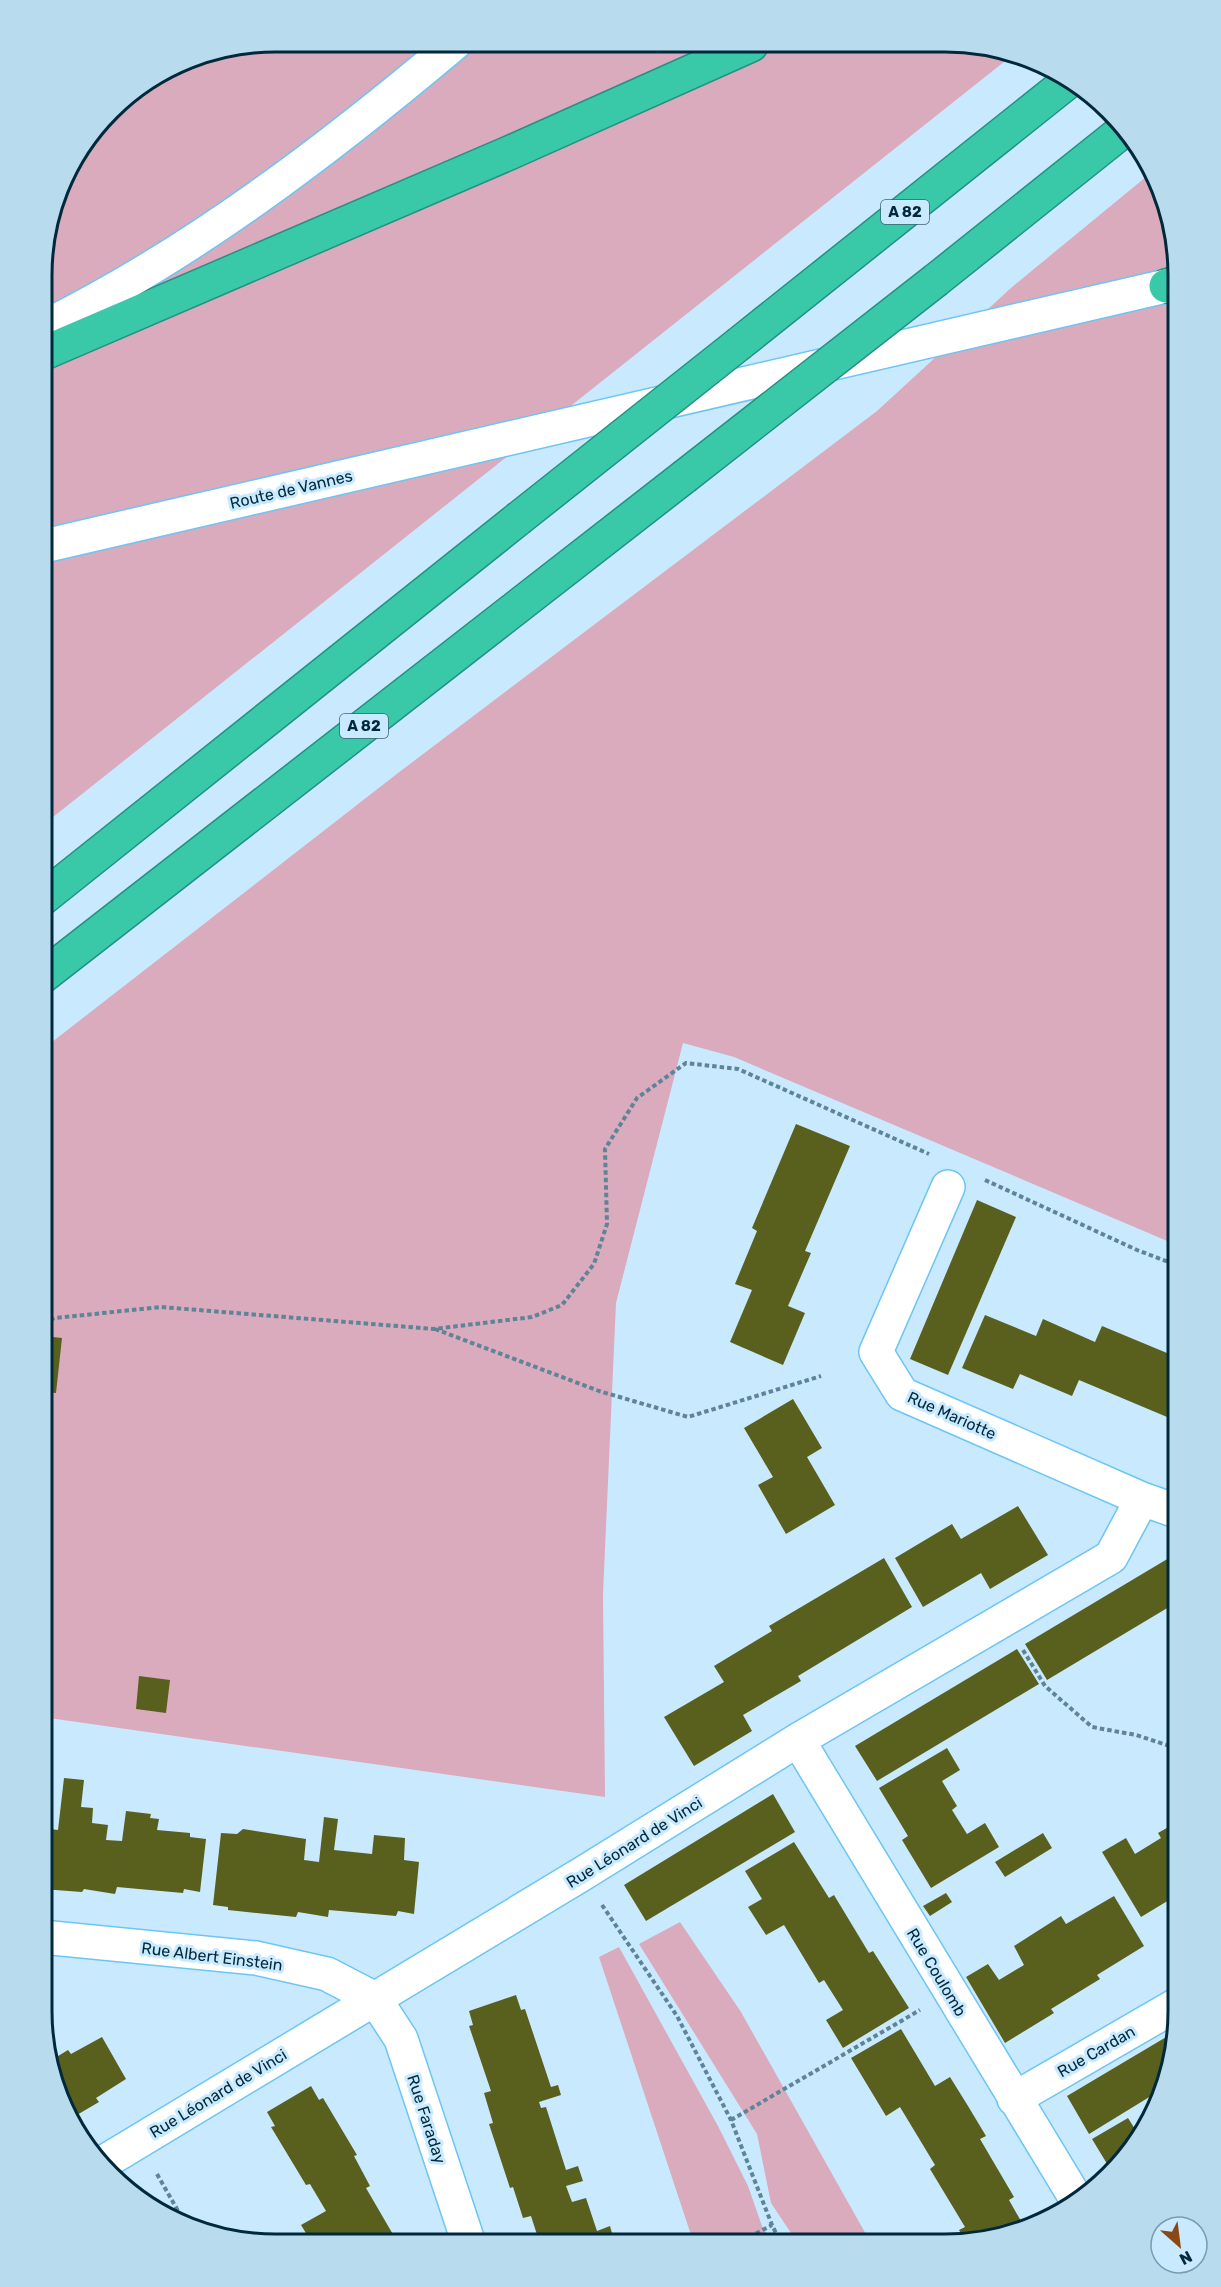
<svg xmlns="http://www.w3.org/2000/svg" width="1221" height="2287" viewBox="0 0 1221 2287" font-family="Rubik,sans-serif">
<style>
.green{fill:#daabbd}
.building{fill:#595f1d}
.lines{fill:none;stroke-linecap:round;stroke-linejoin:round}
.street-casing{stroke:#6cc5f5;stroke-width:36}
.secondary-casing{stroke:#6cc5f5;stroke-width:36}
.highway-casing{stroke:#259082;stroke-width:36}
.path{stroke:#5f8497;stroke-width:4;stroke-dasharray:4.5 3;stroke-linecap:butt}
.street{stroke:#fff;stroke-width:33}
.secondary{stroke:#fff;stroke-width:33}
.highway{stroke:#39c8a8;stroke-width:33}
.highway-bridge-casing{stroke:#259082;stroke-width:36;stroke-linecap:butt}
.highway-bridge{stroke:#39c8a8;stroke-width:33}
.labels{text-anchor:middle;stroke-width:6;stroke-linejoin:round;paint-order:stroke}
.shield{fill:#c9eafe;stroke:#3d6376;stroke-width:1.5}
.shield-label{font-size:15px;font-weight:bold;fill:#01293c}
.street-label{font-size:16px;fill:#01293c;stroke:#c9eafe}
.rim{fill:none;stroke:#01293c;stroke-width:3}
</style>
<rect width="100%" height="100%" fill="#c9eafe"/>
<path class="green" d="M276 42 991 46 1014 54 43 825 44 246 66 172 121 100 187 60Z
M1152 172 1166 200 1179 276V1246L734 1057 683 1043 616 1303 603 1594 605 1797 42 1717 43 1049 398 773 877 411 1012 287Z
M680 1922 741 2012 872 2245H799L771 2203 757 2134 639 1944Z
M619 1947 718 2126 748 2186 762 2226 773 2244H694L599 1957Z"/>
<path class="building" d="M796 1124 850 1146 805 1251 811 1253 788 1306 805 1313 783 1365 730 1342 752 1290 735 1284 757 1231 752 1228Z
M977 1200 1016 1217 948 1375 910 1359Z
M985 1315 1036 1336 1043 1319 1095 1342 1102 1326 1179 1358V1422L1079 1380 1072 1396 1020 1374 1013 1389 962 1368Z
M43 1336 62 1338 56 1393 43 1392Z
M793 1399 822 1448 807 1457 835 1505 786 1534 758 1485 773 1477 744 1428Z
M1018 1506 1048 1555 990 1589 981 1573 923 1607 895 1558 952 1524 961 1539Z
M1174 1555 1179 1564V1601L1047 1680 1025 1644Z
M884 1558 912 1607 798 1676 801 1681 743 1715 752 1731 694 1766 664 1717 724 1682 714 1666 772 1631 769 1626Z
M1017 1649 1039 1684 877 1781 855 1746Z
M139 1676 170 1680 166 1713 136 1709Z
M947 1748 960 1770 942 1781 957 1806 952 1810 967 1834 985 1823 999 1847 931 1888 902 1840 908 1836 879 1788Z
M64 1778 84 1780 81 1807 93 1808 92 1823 108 1825 106 1840 122 1841 126 1811 151 1814 150 1818 159 1819 157 1830 190 1833V1837L206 1839 200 1892 184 1889 183 1893 117 1887 115 1894 84 1889 82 1892 42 1889V1828L58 1830Z
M773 1794 795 1832 646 1921 624 1885Z
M324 1817 338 1819 334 1850 372 1854 374 1835 405 1838 404 1860 419 1862 414 1914 398 1911 396 1916 329 1910 328 1917 298 1912 296 1917 228 1910V1907L213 1905 221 1833 237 1834 243 1829 306 1839 304 1860 319 1862Z
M1179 1821V1894L1141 1917 1102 1852 1126 1838 1135 1854 1161 1838 1158 1833Z
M1043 1833 1052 1848 1005 1877 995 1862Z
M794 1842 829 1898 834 1895 869 1953 873 1951 909 2008 843 2048 826 2020 843 2010 824 1980 819 1983 784 1925 766 1935 748 1907 762 1899 745 1871Z
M946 1893 952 1902 930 1916 923 1906Z
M1114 1896 1144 1946 1097 1975 1100 1979 1051 2009 1054 2013 1005 2043 966 1977 988 1964 999 1980 1024 1965 1014 1946 1061 1916 1066 1924Z
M516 1995 521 2010 525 2009 551 2087 558 2085 561 2095 539 2102 541 2108 546 2107 566 2170 578 2166 583 2181 566 2186 572 2202 586 2198 597 2231 610 2226 615 2244H540L531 2216 523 2218 513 2187 510 2188 489 2124 493 2123 484 2093 491 2091 469 2026 473 2025 469 2011Z
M901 2029 935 2086 950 2077 968 2106 986 2136 980 2139 1014 2197 1009 2200 1026 2230 1021 2232 966 2242 959 2230 965 2227 930 2169 935 2165 900 2107 886 2116 851 2058Z
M1178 2030 1164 2088 1089 2134 1067 2096Z
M102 2037 126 2079 96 2098 99 2102 70 2119 55 2087 50 2061 68 2050 71 2054Z
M311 2086 319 2100 323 2098 357 2155 354 2156 370 2186 366 2188 398 2243H312L301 2225 326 2211 310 2184 306 2185 271 2127 275 2126 267 2112Z
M1128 2118 1140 2137 1130 2154 1112 2172 1092 2139Z"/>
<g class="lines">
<g class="street-casing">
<path id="street" d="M948 1187 876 1352 902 1394 1142 1499 1179 1512
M798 1740 1078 2202
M42 1937 256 1958 327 1974 375 1999 401 2039 469 2244
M1014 2099 1178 2004
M101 2164 582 1874 798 1740 1111 1557 1142 1499"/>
</g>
<g class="secondary-casing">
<path id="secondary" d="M44 327C193 253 328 150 455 43
M44 546 1179 283"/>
</g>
<g class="highway-casing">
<path id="highway" d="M936 280 1125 129
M1166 286 1179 282
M740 343 1070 80
M44 353 509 153 751 45
M43 898 518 519
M43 976 684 477"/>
</g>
<path class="path" d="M985 1180 1137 1250 1179 1266
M43 1322 55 1318 161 1307 434 1329 532 1317 562 1305 594 1264 607 1224 605 1149 637 1098 686 1063 738 1069 929 1154
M435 1329 599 1391 688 1417 821 1376
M1023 1650 1045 1686 1092 1727 1136 1735 1179 1749
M602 1905 677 2016 731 2120 772 2225 782 2245
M731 2120 920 2010
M157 2174 186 2225
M736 2244 772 2225"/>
<use href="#street" class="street"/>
<use href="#secondary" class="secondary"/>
<use href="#highway" class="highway"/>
<g class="highway-bridge-casing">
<path id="highway-bridge" d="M684 477 936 280
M518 519 740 343"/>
</g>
<use href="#highway-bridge" class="highway-bridge"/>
</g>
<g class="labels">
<g class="shield">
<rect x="881" y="200" width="48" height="24" rx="4.5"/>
<rect x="340" y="714" width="48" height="24" rx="4.5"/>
</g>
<g class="shield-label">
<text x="905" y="217">A 82</text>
<text x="364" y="731">A 82</text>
</g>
<g class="street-label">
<text transform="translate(291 489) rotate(-13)" y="6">Route de Vannes</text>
<text transform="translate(952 1415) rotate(24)" y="6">Rue Mariotte</text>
<text transform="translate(634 1842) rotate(-32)" y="6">Rue Léonard de Vinci</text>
<text transform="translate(212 1956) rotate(7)" y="6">Rue Albert Einstein</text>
<text transform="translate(937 1972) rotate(59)" y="6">Rue Coulomb</text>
<text transform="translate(1096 2051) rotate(-30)" y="6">Rue Cardan</text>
<text transform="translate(218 2093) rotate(-31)" y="6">Rue Léonard de Vinci</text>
<text transform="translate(427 2119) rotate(72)" y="6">Rue Faraday</text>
</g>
</g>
<path d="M0 0H1221V2287H0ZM275 52H945A223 223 0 0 1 1168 275V2011A223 223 0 0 1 945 2234H275A223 223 0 0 1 52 2011V275A223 223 0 0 1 275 52Z" fill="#b9dbee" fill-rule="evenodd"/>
<path class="rim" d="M275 52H945A223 223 0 0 1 1168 275V2011A223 223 0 0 1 945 2234H275A223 223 0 0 1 52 2011V275A223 223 0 0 1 275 52Z"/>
<g transform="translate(1179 2245) rotate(152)"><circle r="28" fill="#c9eafe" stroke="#799db0" stroke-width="1.5"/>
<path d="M0-4.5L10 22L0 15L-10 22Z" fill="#8a4914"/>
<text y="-9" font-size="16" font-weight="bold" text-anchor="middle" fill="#01293c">N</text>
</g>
</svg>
